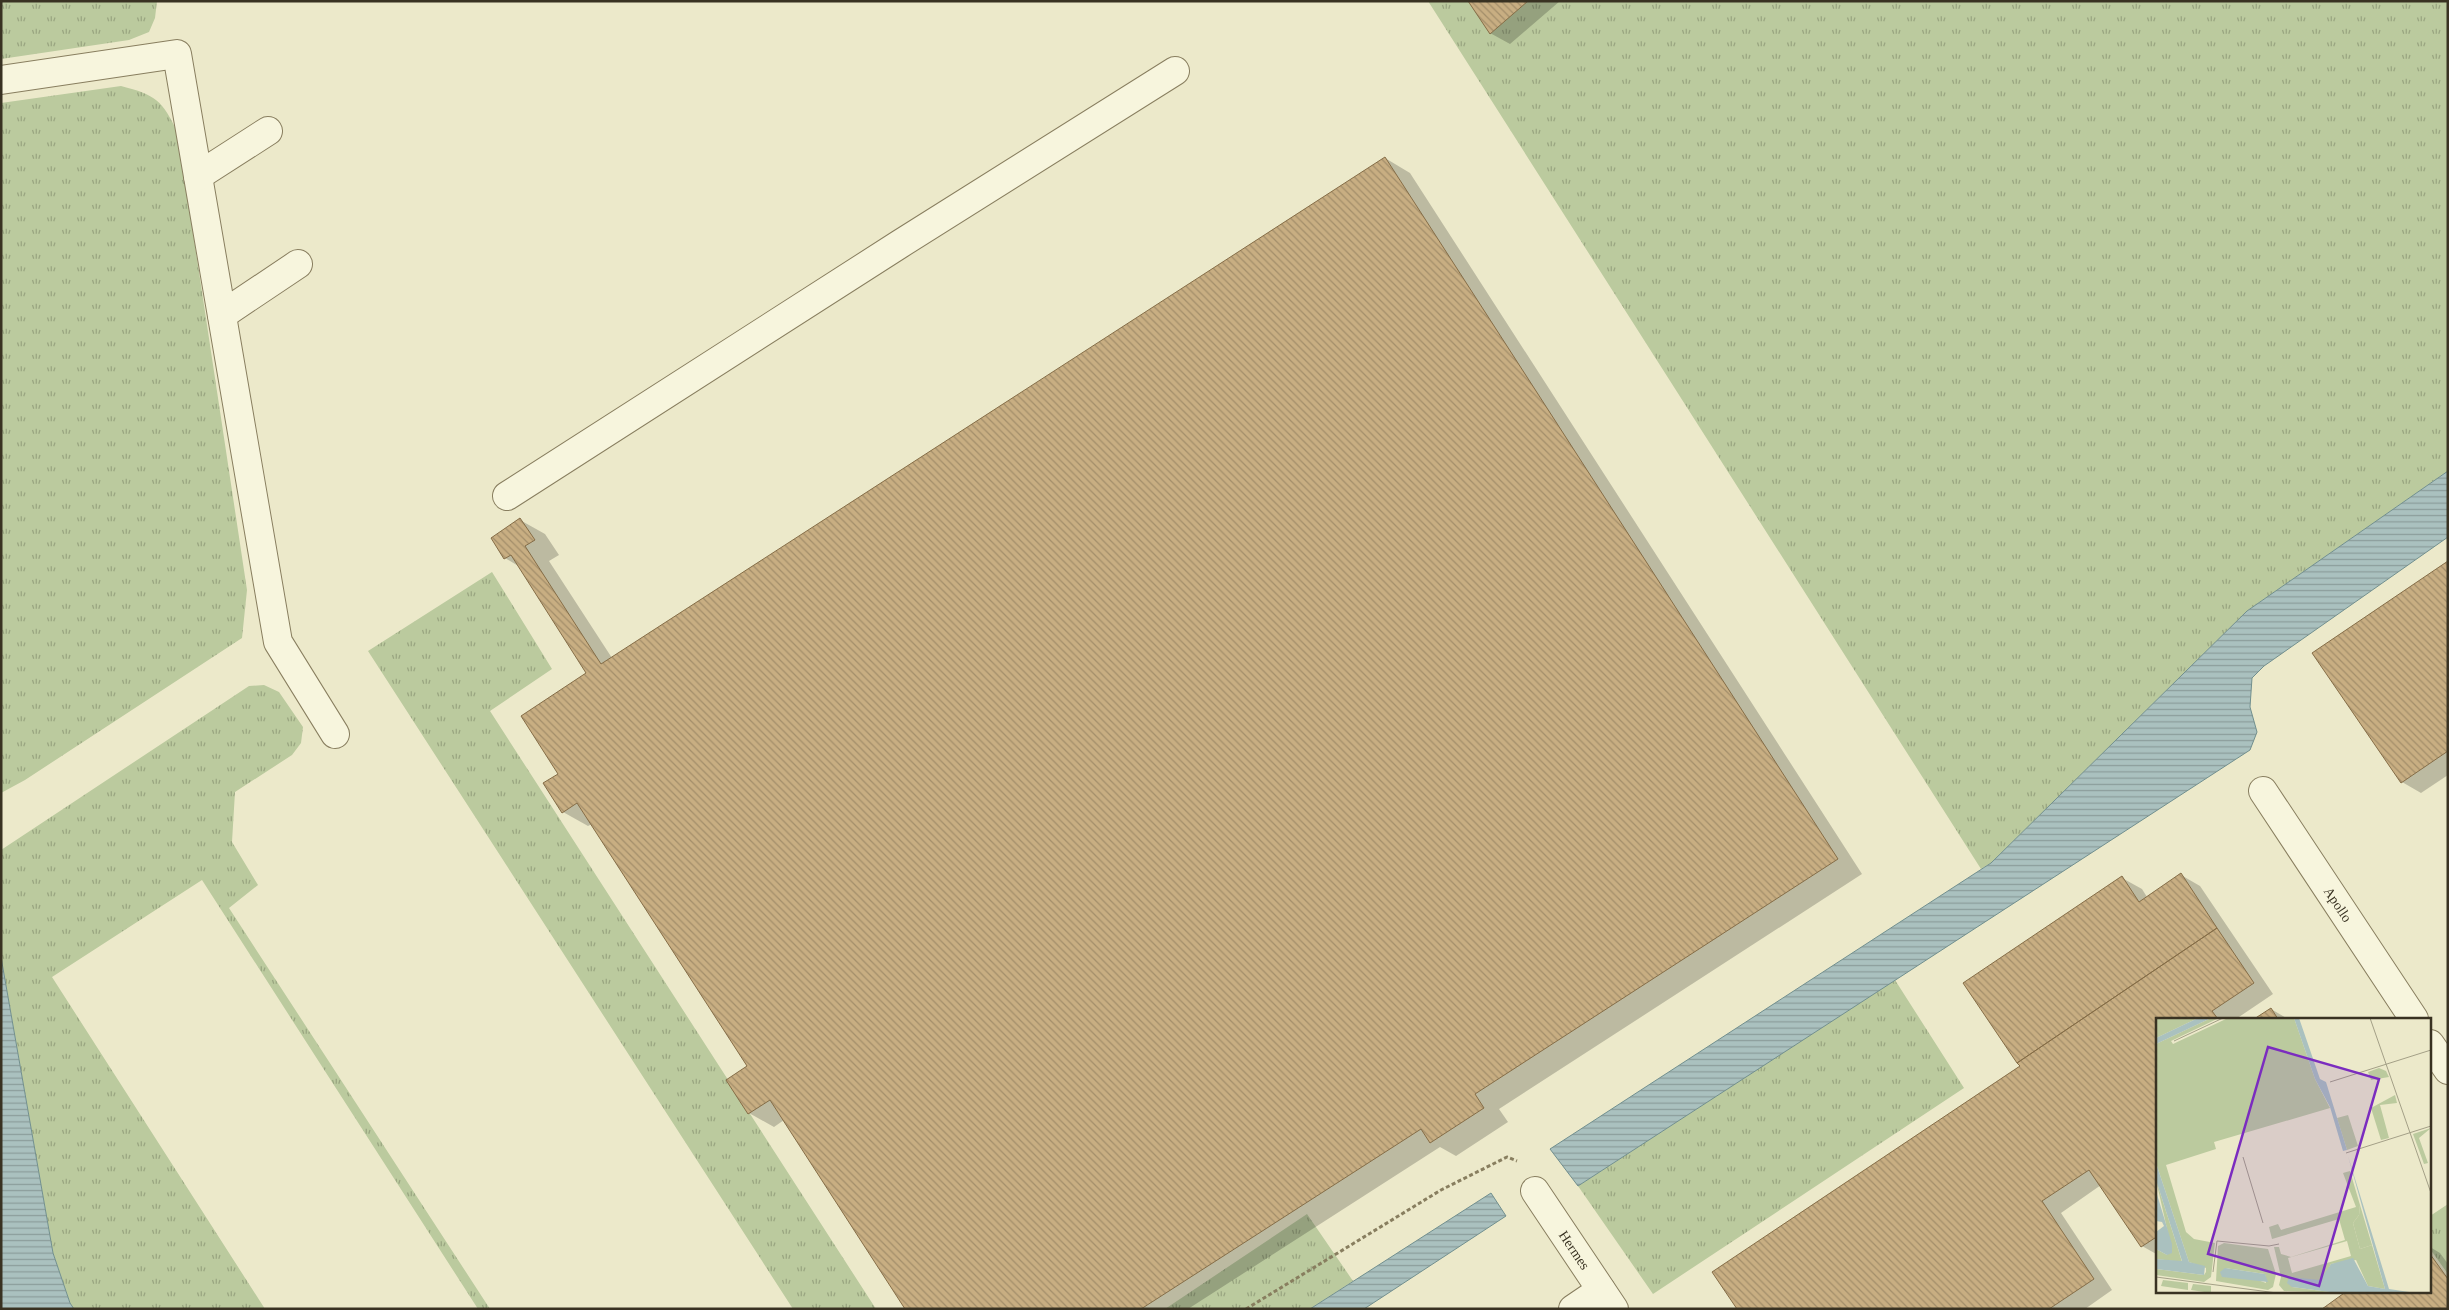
<svg xmlns="http://www.w3.org/2000/svg" width="2449" height="1310" viewBox="0 0 2449 1310" font-family="'Times New Roman',serif">
<style>
.grass{fill:url(#grass-tufts)}
.water{fill:url(#water-rules);stroke:#718f8e}
.shadow{fill:#0003}
.building{fill:url(#building-back-hatch);stroke:#856d47}
.lines{fill:none;stroke-linecap:round;stroke-linejoin:round}
.minor-casing{stroke:#887e5f;stroke-width:30}
.path{stroke:#887e5f;stroke-width:3;stroke-dasharray:4 2.5;stroke-linecap:butt}
.minor{stroke:#f7f5dd;stroke-width:28}
.labels{text-anchor:middle;stroke-width:4;stroke-linejoin:round;paint-order:stroke}
.street-label{font-size:14px;fill:#393222;stroke:#f4f2d9}
.inset-road{fill:none;stroke:#a4a087;stroke-width:1}
.view{fill:#7b2cbf;fill-opacity:0.15;stroke:#7b2cbf;stroke-width:2.5}
.inset-edge{fill:none;stroke:#393222;stroke-width:2.5}
</style>
<defs>
<pattern id="grass-tufts" width="24" height="20" patternUnits="userSpaceOnUse" patternTransform="scale(1.25)"><rect width="24" height="20" fill="#bbca9e"/><path d="M3 7l-1-3M5 7V3M7 7l1-3M15 17l-1-3M17 17v-4M19 17l1-3" fill="none" stroke="#99a580"/></pattern>
<pattern id="water-rules" width="6" height="5" patternUnits="userSpaceOnUse" patternTransform="scale(1.25)"><rect width="6" height="5" fill="#aac1bf"/><path d="M0 2.5h6" fill="none" stroke="#8b9d9b"/></pattern>
<pattern id="building-back-hatch" width="6" height="6" patternUnits="userSpaceOnUse" patternTransform="scale(1.25)"><rect width="6" height="6" fill="#c8ae82"/><path d="M-1 5l2 2M0 0l6 6M5-1l2 2" fill="none" stroke="#a38e6a"/></pattern>
</defs>
<rect width="100%" height="100%" fill="#ece9ca"/>
<path class="grass" d="M1 1H157L155 18 149 32 129 40 1 59Z
M1428 1H2448V471L2247 611 1991 863 1981 869Z
M121 86C156 95 162 100 178 133L247 590 242 638 25 780 1 793V103Z
M492 572 552 669 490 711 876 1309H793L368 651Z
M264 685 279 692 303 727 301 743 292 755 235 792 232 842 258 885 229 908 490 1309H478L202 880 52 977 265 1309H74L70 1303 53 1253 1 957V850L249 686Z
M1895 980 1964 1088 1653 1294 1578 1186Z
M2448 1204V1274L2430 1249V1216Z
M1307 1214 1353 1281 1310 1309H1165Z"/>
<path class="water" d="M2448 471V537L2264 666 2252 678 2250 707 2257 732 2250 750 1578 1186 1550 1149 1991 863 2247 611Z
M1 957 53 1253 70 1303 74 1309H1Z
M1491 1193 1506 1216 1364 1309H1310Z"/>
<path class="shadow" d="M1470 1H1560L1510 44 1490 33Z
M1385 158 1410 173 1862 874 1499 1109 1508 1122 1456 1156 1440 1147 1188 1309H906L784 1120 774 1127 749 1113V1066L592 824 588 826 563 812 560 774 588 674 520 567 505 558 520 520 545 534 559 555 549 561 612 658Z
M2448 562V775L2421 793 2402 782Z
M2181 875 2200 886 2273 994 2236 1019H2158V1255L2142 1246 2101 1185 2061 1213 2112 1290 2085 1309H1738L2022 1067 2122 878 2142 889 2147 897Z
M2271 1009 2288 1019H2256Z
M2430 1247 2440 1253 2448 1264V1309L2430 1291Z"/>
<path class="building" d="M1468 1H1528L1490 34Z
M1385 157 1838 859 1475 1094 1484 1108 1430 1143 1421 1129 1141 1309H905L770 1100 748 1114 726 1080 747 1066 577 803 562 813 543 783 558 774 521 716 586 673 511 555 504 559 491 538 520 518 535 540 525 546 601 664Z
M2448 561V751L2401 783 2312 653Z
M2181 873 2217 928 2017 1063 1963 983 2122 876 2139 902Z
M2217 928 2254 983 2212 1011 2218 1019H2158V1236L2141 1247 2089 1170 2042 1201 2094 1279 2049 1309H1737L1712 1272 2020 1066 2017 1063Z
M2271 1008 2278 1019H2254Z
M2430 1254 2448 1279V1309H2322L2347 1291H2430Z"/>
<g class="lines">
<g class="minor-casing">
<g id="minor">
<path d="M1 80 177 54 278 642 335 734"/>
<path d="M198 176 268 131"/>
<path d="M222 315 298 264"/>
<path d="M507 496 900 244 1175 71"/>
<path id="s1" d="M2263 791 2414 1019"/>
<path d="M2430 1044 2448 1070"/>
<path id="s2" d="M1535 1191 1614 1309"/>
<path d="M1573 1309 1601 1290"/>
</g>
</g>
<path class="path" d="M1246 1309 1441 1190 1507 1157 1517 1161"/>
<use href="#minor" class="minor"/>
</g>
<g class="labels">
<g class="street-label">
<text dy="5" stroke="none"><textPath href="#s1" startOffset="136">Apollo</textPath></text>
<text dy="5" stroke="none"><textPath href="#s2" startOffset="71">Hermes</textPath></text>
</g>
</g>
<g transform="translate(2156 1018)">
<rect width="275" height="275" fill="#ece9ca"/>
<path d="M0 0H42L0 20ZM55 0H63L15 23 17 26 72 0H138L159 61 174 90 58 124 60 131 10 147 30 214 38 221 59 225 55 259 48 264 0 257V251L48 257 50 254V250L33 244 0 145V26ZM223 50 230 53 233 59 215 62 212 54ZM239 77 241 85 224 87 233 120 225 122 215 90ZM192 97 202 128 191 132 181 100ZM275 110 263 120 272 145 268 146 257 116ZM194 153 204 187 203 197 197 205 204 231 216 227 229 271 212 268 200 242 175 246 167 261 136 269 181 275 128 273 123 267 125 259 118 229H123L125 236 135 239 189 222 183 201 116 221 113 209 122 206 125 212 200 189 187 155ZM191 223 195 238 136 255 132 240ZM68 225 112 231 120 256 117 269 112 272 60 263 62 228ZM69 250 109 256 110 265ZM7 262 32 265V272L5 268ZM37 266 55 268V275L35 272Z" fill="#bbca9e" fill-rule="evenodd"/>
<path d="M0 162 23 234 26 244 0 241V231L11 237 14 224ZM204 187 216 227 204 231 197 205 203 197Z" fill="#bbca9e"/>
<path d="M42 0H55L0 26V20ZM138 0H143L164 61 170 64 191 132 187 133 174 89 159 61ZM192 138 233 271 260 275H181L136 269 131 265 133 259 164 262 175 246 197 240 212 268 229 271ZM0 145 33 244 49 248 48 257 0 251V241L26 243 0 162ZM0 173 16 226V235L11 237 0 231V214L8 208 6 204 0 203ZM69 250 109 256 112 264 66 259 64 254Z" fill="#aac1bf"/>
<path class="inset-road" d="M214 0 275 175M18 23 67 0M174 64 275 32M190 135 275 108M87 139 107 205M57 254 61 223 113 228 123 226M0 259 121 275"/>
<path class="view" d="M112 29 223 61 163 268 52 236Z"/>
<rect width="275" height="275" class="inset-edge"/>
</g>
<rect width="2449" height="1310" fill="none" stroke="#393222" stroke-width="5"/>
</svg>
